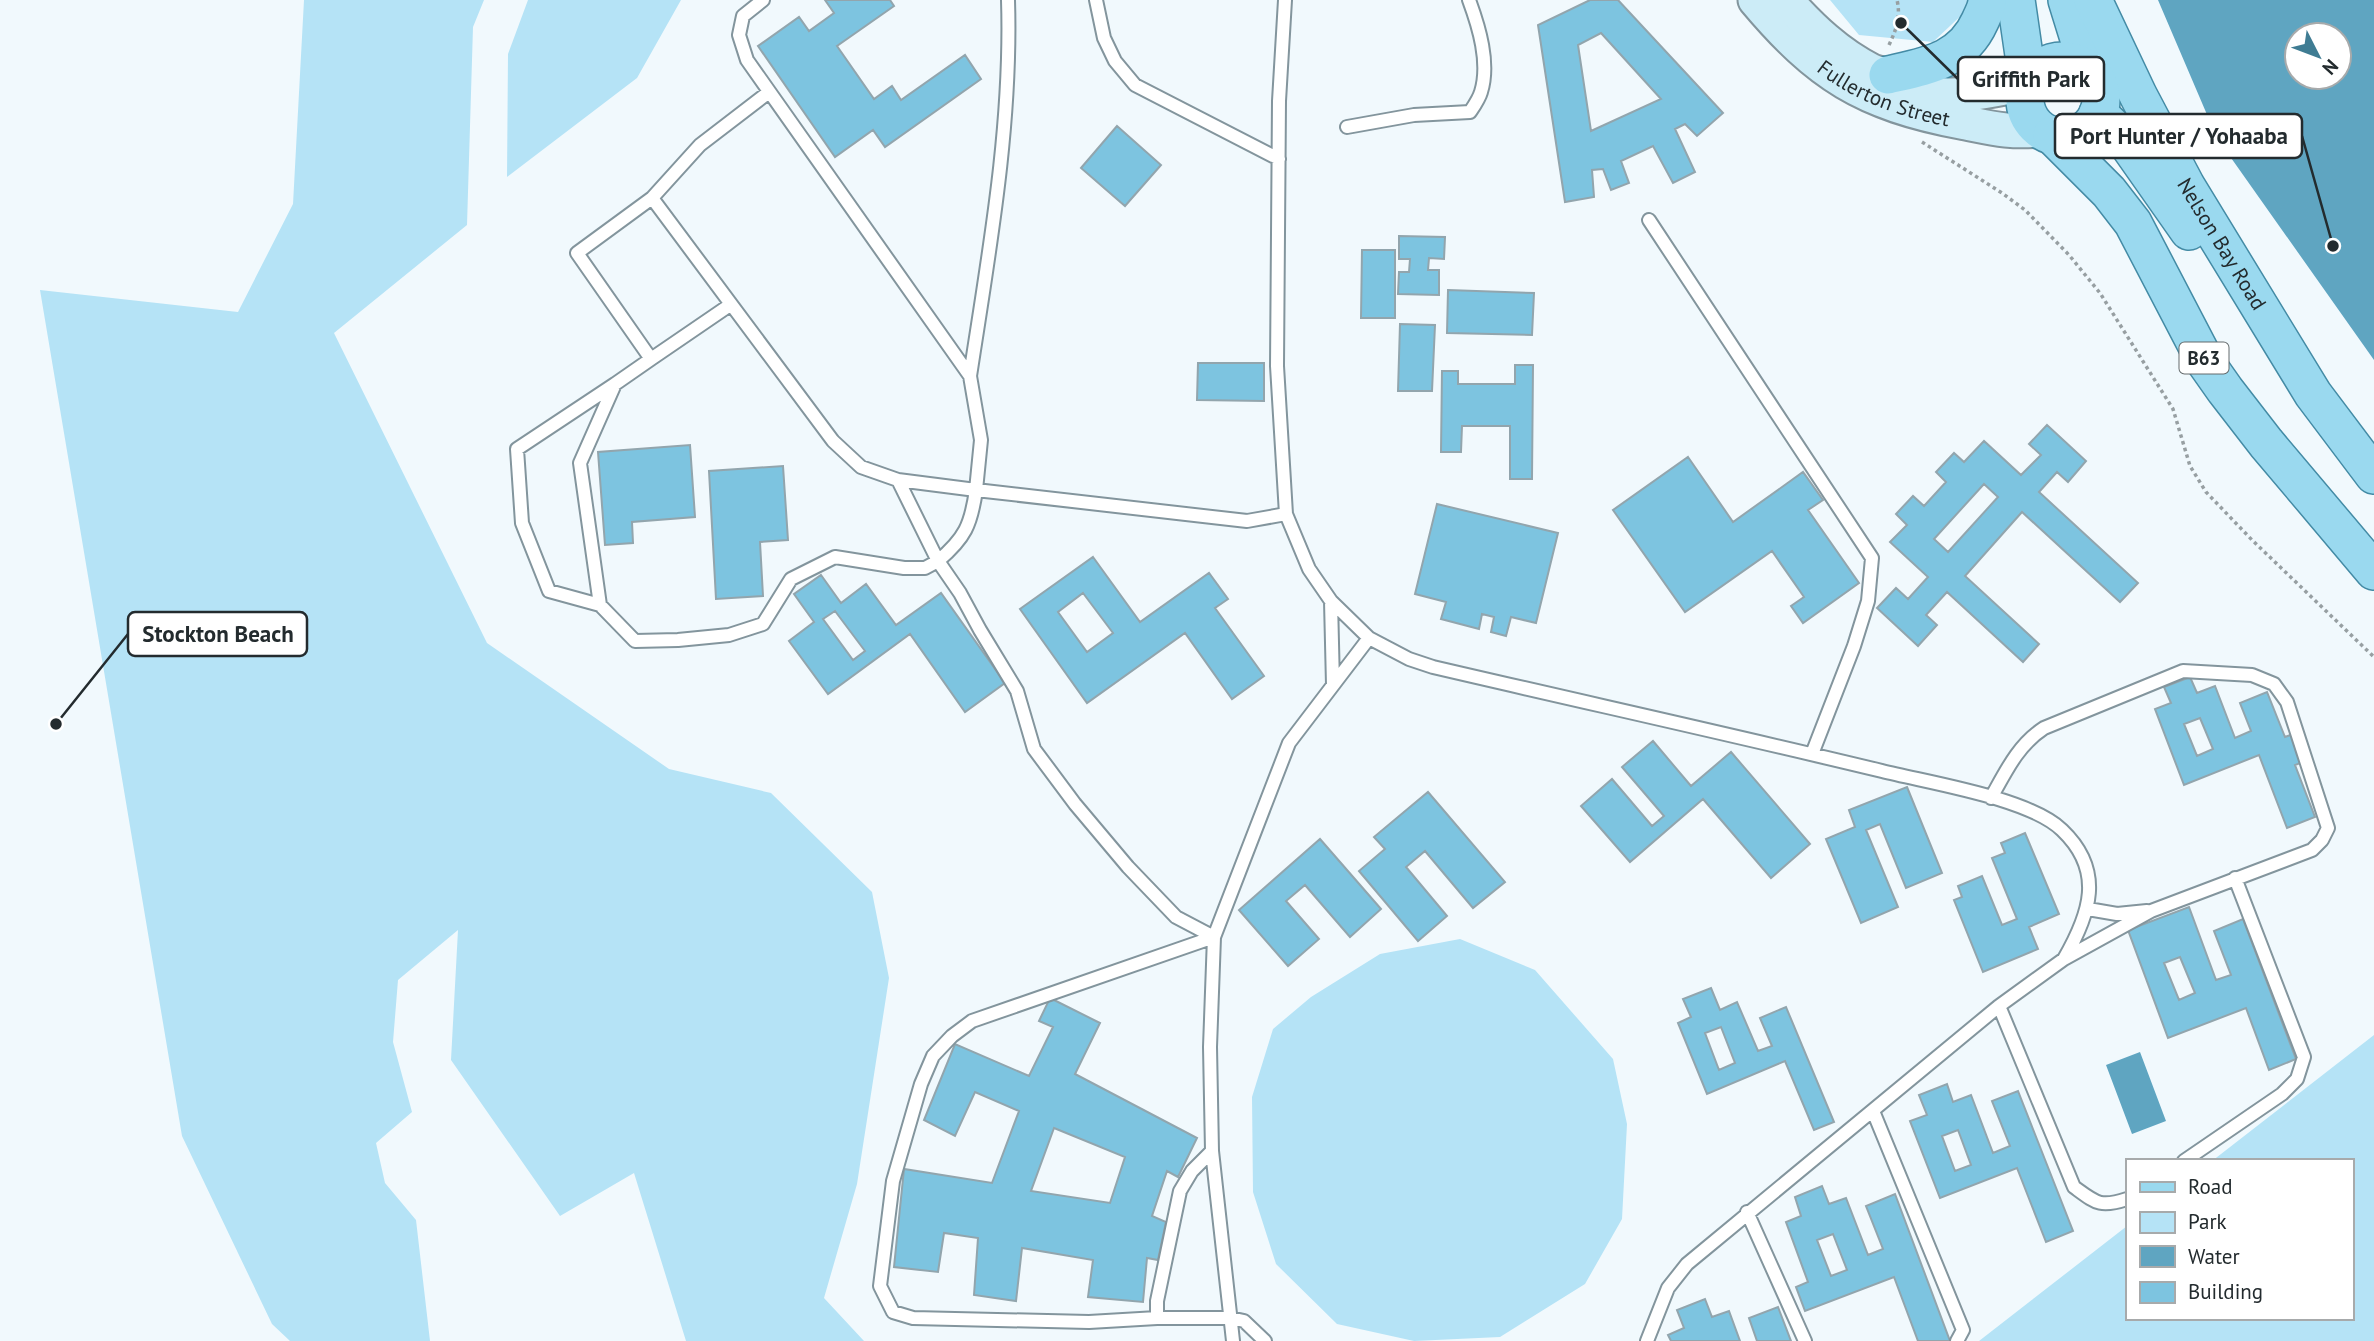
<svg xmlns="http://www.w3.org/2000/svg" width="2374" height="1341" viewBox="0 0 2374 1341" font-family="'PT Sans',sans-serif">
<style>
.green{fill:#b5e3f6}
.water{fill:#5fa5c1;fill-rule:evenodd}
.building{fill:#7dc4e0;stroke:#92a5ad;stroke-width:2;fill-rule:evenodd}
.lines{fill:none;stroke-linecap:round;stroke-linejoin:round}
.service-casing{stroke:#83959d;stroke-width:16}
.secondary-casing{stroke:#83959d;stroke-width:37}
.primary-casing{stroke:#448ba5;stroke-width:40}
.path{stroke:#979fa2;stroke-width:3.5;stroke-dasharray:3.5 3.5;stroke-linecap:butt}
.service{stroke:#fff;stroke-width:12}
.secondary{stroke:#ccecf7;stroke-width:33}
.primary{stroke:#9ad9ef;stroke-width:37}
.labels{text-anchor:middle;stroke-width:5;stroke-linejoin:round;paint-order:stroke}
.shield{fill:#fff;stroke:#656b6d;stroke-width:2}
.shield-label{font-size:19px;font-weight:bold;fill:#232b2e}
.street-label{font-size:21px;fill:#232b2e;stroke:#fff}
.leader{fill:none;stroke:#232b2e;stroke-width:2.5}
.callout-dot{fill:#232b2e;stroke:#fff;stroke-width:2.5}
.callout{fill:#fff;stroke:#232b2e;stroke-width:2.5}
.callout-label{font-size:23px;text-anchor:middle;font-weight:bold;fill:#232b2e}
</style>
<rect width="100%" height="100%" fill="#f1f9fd"/>
<path class="green" d="M304 0H484L473 27 467 225 334 333 487 643 669 769 771 793 872 892 889 978 857 1184 824 1298 864 1341H686L634 1173 560 1216 451 1060 458 930 398 980 393 1042 412 1112 376 1143 385 1183 416 1220 430 1341H290L272 1324 182 1136 40 290 238 312 293 204Z
M528 0H681L637 78 507 177 508 54Z
M1830 0H1969L1967 10 1933 42 1859 35Z
M1460 939 1535 970 1613 1059 1627 1124 1622 1219 1585 1284 1500 1337 1414 1341 1337 1324 1276 1264 1253 1192 1252 1097 1273 1029 1311 997 1380 954Z
M2374 1035V1341H1979L2127 1226V1318H2351V1161H2212Z"/>
<path class="water" d="M2158 0H2374V360L2217 138ZM2297 35H2339V77H2297Z
M2140 1052 2166 1121 2132 1134 2106 1065Z"/>
<path class="building" d="M825 0H890L894 6 837 46 874 99 892 86 901 100 965 55 981 79 885 147 873 130 835 157 758 46 799 17 809 31 834 13Z
M1590 0H1618L1723 113 1697 136 1685 124 1675 129 1695 172 1673 183 1653 146 1621 161 1629 183 1611 190 1603 169 1592 170 1594 197 1565 202 1538 25ZM1601 33 1661 99 1591 131 1578 45Z
M1117 126 1161 165 1125 206 1081 168Z
M1399 236 1445 237 1444 259 1429 258 1428 270H1439V295L1398 294 1399 272H1409L1410 259H1399Z
M1362 250H1395V318H1361Z
M1448 290 1534 293 1532 335 1447 333Z
M1400 324 1435 325 1432 391H1398Z
M1198 363H1264V401L1197 400Z
M1515 365H1533L1532 479H1510V426H1462L1461 452H1441L1442 371H1458V384H1515Z
M2047 425 2086 461 2068 482 2057 472 2039 492 2138 583 2120 602 2022 512 1965 576 2039 644 2023 662 1947 592 1926 615 1937 625 1918 646 1877 608 1896 588 1908 599 1928 577 1890 542 1907 525 1896 514 1913 496 1924 506 1946 482 1936 472 1954 453 1964 462 1984 441 2021 475 2041 455 2029 444ZM1984 484 1998 497 1948 552 1934 539Z
M690 445 695 517 632 522 633 543 605 545 598 452Z
M1688 457 1733 522 1803 472 1823 500 1808 510 1859 583 1803 623 1791 606 1804 597 1772 551 1685 612 1613 510Z
M783 466 788 540 760 542 763 596 716 599 709 471Z
M1437 504 1558 533 1536 623 1511 617 1506 636 1491 632 1494 617 1482 614 1479 629 1441 619 1446 602 1415 594Z
M1093 557 1140 622 1209 573 1228 599 1215 608 1264 676 1232 699 1185 633 1087 703 1020 609ZM1083 593 1113 633 1087 652 1058 612Z
M821 575 841 603 866 584 896 625 941 593 1005 683 965 712 910 634 828 694 789 641 814 622 794 594ZM835 611 865 651 853 660 823 619Z
M2190 677 2197 693 2215 686 2235 738 2251 731 2240 703 2267 692 2285 737 2293 734 2303 762 2295 765 2315 817 2287 828 2259 755 2184 785 2155 709 2171 703 2164 687ZM2200 718 2213 749 2197 756 2184 724Z
M1653 741 1691 786 1731 752 1810 844 1771 878 1703 799 1630 862 1581 806 1612 779 1652 826 1664 816 1622 767Z
M1907 787 1942 873 1906 888 1880 824 1866 830 1898 907 1861 923 1826 839 1855 827 1849 810Z
M1428 792 1505 882 1473 908 1425 851 1406 867 1447 916 1418 941 1359 871 1385 849 1374 837Z
M2025 833 2059 914 2029 927 2038 949 1983 972 1954 900 1962 897 1958 886 1982 876 2002 925 2017 919 1992 858 2005 853 2001 843Z
M1320 839 1381 909 1350 937 1305 885 1286 901 1319 939 1288 966 1239 910Z
M2189 907 2216 980 2231 975 2214 931 2243 919 2296 1059 2269 1070 2246 1008 2168 1038 2128 930ZM2180 957 2195 993 2179 1000 2164 963Z
M1711 988 1720 1010 1737 1002 1758 1051 1772 1046 1760 1018 1786 1007 1834 1122 1814 1130 1785 1061 1707 1094 1678 1023 1691 1017 1683 999ZM1721 1027 1735 1063 1719 1070 1705 1033Z
M1050 998 1100 1023 1075 1074 1197 1138 1178 1177 1167 1171 1152 1216 1166 1222 1158 1260 1147 1258 1143 1302 1088 1297 1093 1260 1022 1248 1016 1301 974 1295 978 1238 944 1233 938 1272 894 1267 904 1169 992 1183 1019 1111 975 1092 955 1136 924 1120 955 1044 1029 1076 1053 1027 1039 1021ZM1054 1128 1125 1157 1110 1203 1031 1191Z
M1947 1084 1953 1102 1971 1095 1993 1153 2010 1146 1992 1101 2018 1091 2073 1231 2046 1242 2017 1168 1940 1198 1910 1121 1927 1115 1919 1095ZM1958 1130 1971 1165 1955 1171 1942 1136Z
M1822 1186 1829 1204 1846 1198 1868 1255 1883 1249 1866 1206 1895 1194 1950 1341H1918L1894 1277 1805 1311 1796 1287 1808 1282 1786 1222 1801 1216 1795 1197ZM1833 1234 1847 1270 1831 1276 1817 1240Z
M1705 1299 1712 1317 1729 1311 1740 1341H1671L1668 1335 1684 1328 1677 1310Z
M1778 1307 1791 1341H1757L1749 1318Z"/>
<g class="lines">
<g class="service-casing">
<path id="service" d="M763 0 743 16 739 35 747 60 970 376 981 440 976 490 898 480 861 467 833 441 652 198 700 145 769 92
M1096 0 1104 38 1115 61 1135 85 1279 159
M1285 0 1279 101 1277 366 1286 514 1309 569 1331 601 1369 638 1409 659 1433 667C1583 702 1733 735 1882 771 1929 783 2029 798 2062 830 2105 871 2090 914 2064 959
M1347 127 1414 115 1470 112C1474 106 1479 99 1481 92 1490 63 1479 27 1469 0
M1649 220 1872 558 1868 601 1854 646 1812 754
M651 359 730 305
M970 376C989 252 1012 126 1008 0
M615 384 517 449 522 523 549 591 600 605 635 641 678 640 729 635 763 624 791 579 835 557 904 568H925L938 561 898 480
M1331 601 1333 685
M600 605 580 463 615 384 651 359 577 253 652 198
M2088 909 2117 914 2147 911
M1214 937 972 1021 952 1036 933 1056 921 1084 893 1181 880 1286 893 1312 913 1318 1089 1322 1157 1318H1230L1244 1321 1265 1341
M1214 937 1176 917 1128 867 1075 804 1034 749 1017 691 980 630 960 593 938 561C965 538 971 525 976 490L1247 521 1286 514
M1999 1006 2074 1187C2096 1203 2100 1208 2127 1199
M1873 1111 1963 1330 1957 1341
M2184 1161 2282 1094 2297 1079 2304 1057 2235 878
M1747 1212 1805 1341
M1157 1318V1301L1180 1191 1192 1171 1212 1151
M1233 1341 1212 1151 1210 1047 1214 937 1289 743 1369 638
M1647 1341 1668 1288 1687 1264 1999 1006 2064 959 2151 911 2312 850 2322 840 2328 828 2287 702 2274 684 2252 675 2183 671 2044 728C2018 745 2006 771 1991 798"/>
</g>
<g class="secondary-casing">
<g id="secondary">
<path id="s1" d="M1755 0C1818 75 1864 104 1961 122 1992 128 2009 133 2040 130"/>
<path d="M1786 0C1811 28 1838 54 1872 71 1879 74 1886 74 1892 77 1911 85 1928 95 1948 95 1975 96 2001 87 2027 85"/>
</g>
</g>
<g class="primary-casing">
<g id="primary">
<path d="M2016 0 2028 83"/>
<path d="M2067 0 2089 71"/>
<path id="s2" d="M2093 0 2138 95 2186 186 2313 394 2374 475"/>
<circle cx="2063" cy="99" r="38"/>
<path d="M1888 75C1927 66 1962 61 1980 21 1983 14 1987 8 1987 0"/>
<path d="M2098 113 2123 137 2189 231"/>
<path d="M2052 135 2109 192 2133 223 2206 363 2225 390 2266 443 2374 571"/>
</g>
</g>
<path class="path" d="M1889 45C1896 30 1901 17 1897 0
M1922 142 2002 193 2025 210 2069 255 2100 293 2173 409 2190 466 2206 492 2252 540 2374 657"/>
<use href="#service" class="service"/>
<use href="#secondary" class="secondary"/>
<use href="#primary" class="primary"/>
</g>
<g class="labels">
<rect class="shield" x="2179.5" y="342.5" width="49" height="31" rx="5"/>
<g class="shield-label">
<text x="2204" y="365">B63</text>
</g>
<g class="street-label">
<text dy="7" stroke="none"><textPath href="#s1" startOffset="163">Fullerton Street</textPath></text>
<text dy="7" stroke="none"><textPath href="#s2" startOffset="276">Nelson Bay Road</textPath></text>
</g>
</g>
<path class="leader" d="M1901 23L1958 79M2333 246L2302 136M56 724L128 634"/>
<g class="callout-dot">
<circle cx="1901" cy="23" r="7"/>
<circle cx="2333" cy="246" r="7"/>
<circle cx="56" cy="724" r="7"/>
</g>
<g class="callout">
<rect x="1958" y="57" width="146" height="44" rx="7"/>
<rect x="2055" y="114" width="247" height="44" rx="7"/>
<rect x="128" y="612" width="179" height="44" rx="7"/>
</g>
<g class="callout-label">
<text x="2031" y="87">Griffith Park</text>
<text x="2179" y="144">Port Hunter / Yohaaba</text>
<text x="218" y="642">Stockton Beach</text>
</g>
<rect x="2126" y="1159" width="228" height="161" fill="#ffffff" stroke="#a7aaab" stroke-width="2"/>
<rect x="2140" y="1182" width="35" height="10" fill="#9ad9ef" stroke="#a7aaab" stroke-width="2"/>
<text x="2188" y="1194" font-size="21" fill="#232b2e">Road</text>
<rect x="2140" y="1212" width="35" height="21" fill="#b5e3f6" stroke="#a7aaab" stroke-width="2"/>
<text x="2188" y="1229" font-size="21" fill="#232b2e">Park</text>
<rect x="2140" y="1246" width="35" height="21" fill="#5fa5c1" stroke="#a7aaab" stroke-width="2"/>
<text x="2188" y="1264" font-size="21" fill="#232b2e">Water</text>
<rect x="2140" y="1282" width="35" height="21" fill="#7dc4e0" stroke="#a7aaab" stroke-width="2"/>
<text x="2188" y="1299" font-size="21" fill="#232b2e">Building</text>
<g transform="translate(2318 56) rotate(132)"><circle r="33" fill="#ffffff" stroke="#a7aaab" stroke-width="2"/>
<path d="M0-5L12 26L0 18L-12 26Z" fill="#3f7c93"/>
<text y="-10" font-size="19" font-weight="bold" text-anchor="middle" fill="#232b2e">N</text>
</g>
</svg>
